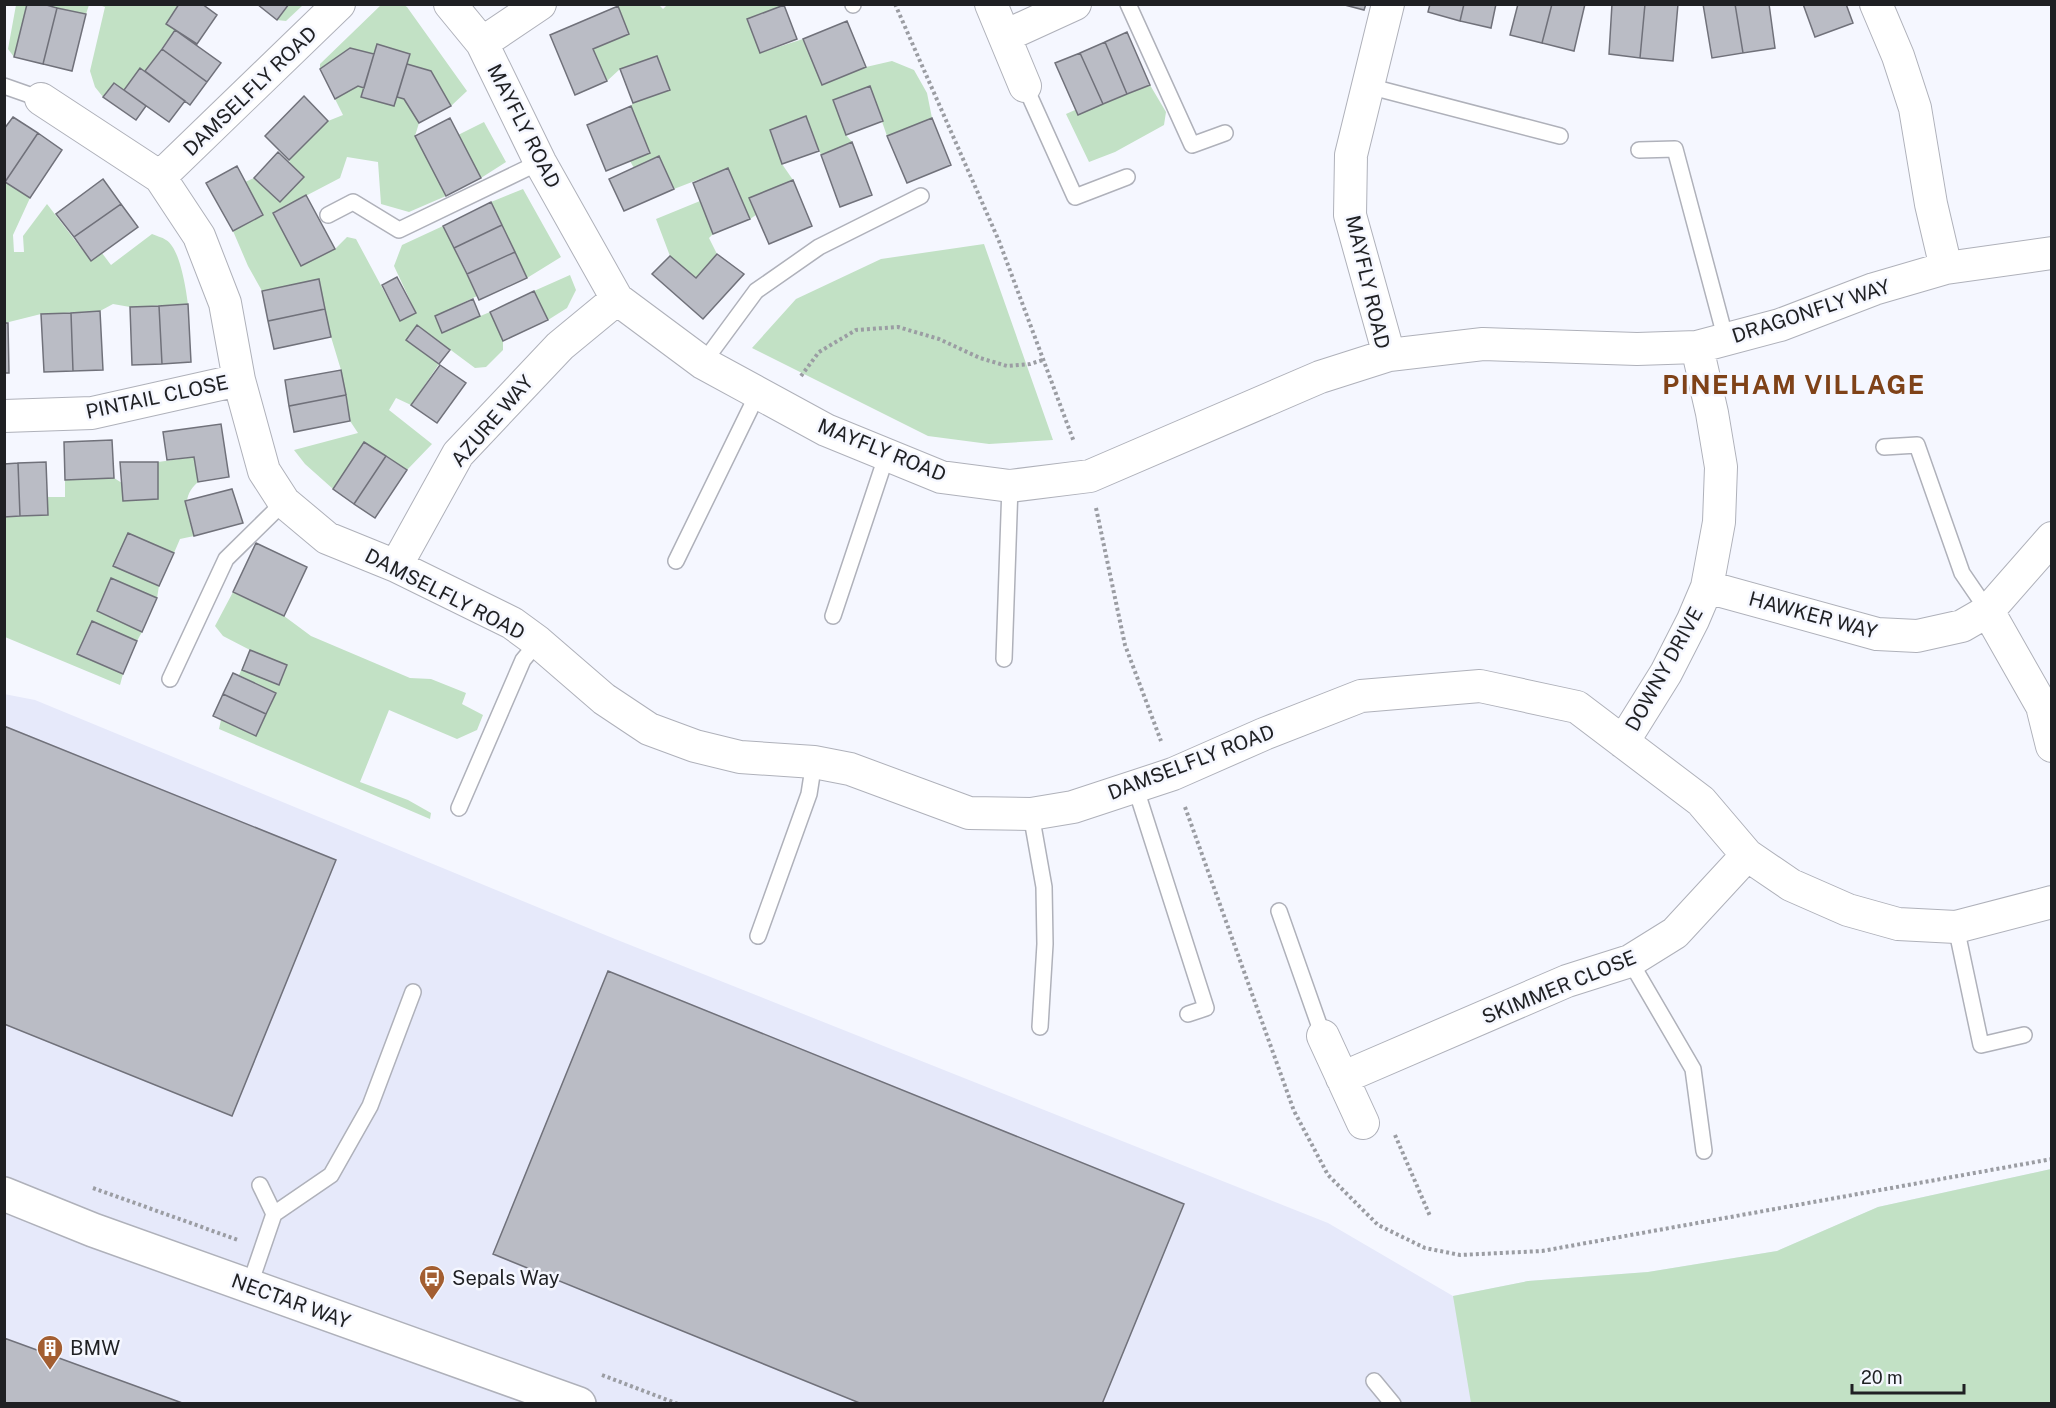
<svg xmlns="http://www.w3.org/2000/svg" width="2056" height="1408" viewBox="0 0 2056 1408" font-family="'Public Sans',sans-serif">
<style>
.built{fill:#e6e9fa}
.green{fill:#c2e1c5}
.building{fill:#babcc5;stroke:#70717a;stroke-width:1.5}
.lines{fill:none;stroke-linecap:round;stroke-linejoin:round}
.service-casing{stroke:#afb1ba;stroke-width:18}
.minor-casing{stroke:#afb1ba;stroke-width:34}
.tertiary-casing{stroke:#afb1ba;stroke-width:36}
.path{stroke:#9b9da3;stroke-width:4;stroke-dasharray:3 3;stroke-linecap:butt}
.service{stroke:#fff;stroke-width:15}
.minor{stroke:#fff;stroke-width:32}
.tertiary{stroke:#fff;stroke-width:33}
.labels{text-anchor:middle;stroke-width:5;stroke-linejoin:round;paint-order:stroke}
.street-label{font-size:20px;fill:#1f2023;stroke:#f5f7ff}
.poi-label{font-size:20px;fill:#1f2023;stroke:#f5f7ff;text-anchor:start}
.district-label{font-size:26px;font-weight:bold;letter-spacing:1.5px;fill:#7f4218;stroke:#f5f7ff}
</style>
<rect width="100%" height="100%" fill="#f5f7ff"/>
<path class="built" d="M4 694 35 700 615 939 1328 1223 1453 1296 1528 1281 1648 1272 1777 1251 1878 1207 2051 1169V1403H5Z"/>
<path class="green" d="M668 4 785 5 747 19 760 53 803 39 822 85 866 67 892 61 914 70 927 93 932 118 887 136 870 87 846 135 852 142 821 155 806 117 770 130 782 164 793 180 749 198 756 215 750 219 728 168 674 189 659 156 634 168 630 161 631 106 633 103 670 89 657 56 620 69 607 81 593 49 629 34 618 6 620 5H659L663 9Z
M16 5H27L14 57 8 49Z
M43 5H89L86 14Z
M99 5H179L175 30 145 71 140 69 124 90 114 83 103 97 95 87 90 71 105 7Z
M289 5H303L286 21 277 20Z
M381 5H404L407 7 467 91 451 106 431 71 407 64 377 45 374 54 350 48 320 69V64Z
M1150 85 1166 112 1164 125 1115 152 1089 162 1066 114 1075 110 1078 114Z
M358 86 364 88 362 97 394 106 397 97 404 99 419 123 415 136 446 196 409 212 381 204 378 162 347 157 340 178 273 213 301 266 335 249 347 237 356 239 400 321 416 313 394 266 402 245 443 226 477 296 435 316 442 332 490 312 503 341V350L486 367 475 368 417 325 407 340 439 364 411 405 396 398 389 410 432 444 407 470 364 442 333 489 305 464 294 450 358 433 350 421 341 370 331 337 319 280 262 291 248 266 233 231 263 215 245 182 254 178 280 202 303 177 291 165 289 160 328 121 343 115 335 99Z
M484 122 506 162 481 178 458 135Z
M4 181 30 198 13 235 14 252H24L23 236 47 204 91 261 102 253 111 265 152 234C156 236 162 237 166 240 180 248 186 289 188 304L130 307 113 304 100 311 41 314 5 323Z
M523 189 561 257 527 278 491 202Z
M700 201 713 234 709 238 717 254 696 278 670 256 656 219Z
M984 244 1053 440 989 444 928 436 752 348 796 299 881 259Z
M570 275 576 290 567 308 548 320 534 291Z
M194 457 198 482C179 499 189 514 194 536L180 539 174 553 114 566 159 586 157 598 111 578 97 611 142 632 137 641 92 621 77 654 123 674 120 685 5 637 4 517 48 515V497H65V480L114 478 122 483 123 501 158 499V462Z
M233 592 284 616 311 636 410 678 431 679 466 693 462 704 483 715 477 730 457 739 389 710 360 782 408 800 431 813 430 819 219 729 221 720 256 736 276 693 239 675 250 650 223 636 215 626Z
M2051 1169V1403H1471L1453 1296 1528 1281 1648 1272 1777 1251 1878 1207Z"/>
<path class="building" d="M27 4H43L57 8 43 64 14 57Z
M179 4H202L217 15 197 44 166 24Z
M257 4H289L277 20Z
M1341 4H1366L1364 10Z
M1430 4H1464L1460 21 1428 12Z
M1464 4H1496L1491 28 1460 21Z
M1518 4H1552L1542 43 1510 35Z
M1552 4H1585L1574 51 1542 43Z
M1612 4H1645L1640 58 1609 54Z
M1645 4H1678L1673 61 1640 58Z
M1703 4H1735L1743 53 1712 58Z
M1735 4H1769L1775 48 1743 53Z
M1803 4H1846L1853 23 1815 37Z
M784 5 797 39 760 53 747 19Z
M618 6 629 34 593 49 607 81 575 95 550 35Z
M57 8 86 14 72 71 43 64Z
M847 21 866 67 822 85 803 39Z
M175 30 221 63 207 82 162 49Z
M1127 32 1150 85 1127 94 1105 42Z
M1105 42 1127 94 1103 104 1080 53Z
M377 44 410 54 394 106 361 97Z
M350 48 374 54 364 88 358 86 335 99 320 69Z
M162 49 207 82 190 105 145 71Z
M1080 53 1103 104 1078 115 1055 63Z
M657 56 670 90 633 103 620 69Z
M407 64 431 71 451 106 419 123 404 99 397 97Z
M140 68 185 101 169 122 124 90Z
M114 83 146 106 136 120 103 97Z
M870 86 883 121 846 135 833 100Z
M304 96 328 121 289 160 265 136Z
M631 106 650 153 606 171 587 125Z
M806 116 819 151 782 164 770 130Z
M13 117 38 133 5 182 4 129Z
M450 118 481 178 446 196 415 136Z
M932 118 951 165 907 183 887 136Z
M38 133 62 150 30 198 5 182Z
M852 142 872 195 840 207 821 155Z
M278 152 304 177 280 202 254 178Z
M659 156 674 189 624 211 609 179Z
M237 166 263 215 233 231 206 183Z
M728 168 750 219 713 234 693 183Z
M103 179 121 204 74 237 56 214Z
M793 180 812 226 769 244 749 198Z
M306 195 335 249 301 266 273 213Z
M491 202 502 225 454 248 443 226Z
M121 204 138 227 91 261 74 237Z
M502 225 515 252 467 274 454 248Z
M515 252 527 278 479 300 467 274Z
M717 254 744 274 703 319 652 274 670 256 696 278Z
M397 277 416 313 400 321 382 285Z
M319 279 325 309 268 321 262 291Z
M534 291 548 320 503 341 490 312Z
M473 299 480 316 442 333 435 316Z
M188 304 191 362 162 364 159 306Z
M159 306 162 364 132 365 130 307Z
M325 309 331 337 274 349 268 321Z
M100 311 103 370 73 371 71 313Z
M71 313 73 371 44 372 41 314Z
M4 323H8L9 373H4Z
M417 325 450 350 439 364 406 340Z
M440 365 466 383 437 423 411 405Z
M341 370 346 395 289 406 285 380Z
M346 395 350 421 294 432 289 406Z
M221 424 229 477 198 482 194 457 167 460 163 432Z
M112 440 114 478 65 480 64 442Z
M364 442 386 456 354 504 333 489Z
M386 456 407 470 375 518 354 504Z
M46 462 48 515 20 516 18 463Z
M120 462H158V499L123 501Z
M18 463 20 516 4 517V464Z
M232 489 243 523 194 536 185 501Z
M128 533 174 553 159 586 113 566Z
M256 543 307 567 284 616 233 592Z
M111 578 157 598 142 632 97 611Z
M92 621 137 641 123 674 77 654Z
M250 650 287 665 279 685 242 670Z
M233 673 276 693 266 714 223 694Z
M223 694 266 714 256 736 213 716Z
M4 726 336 860 232 1116 4 1024Z
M608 971 1184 1204 1102 1404H862L493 1254Z
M4 1338 185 1404H4Z"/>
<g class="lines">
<g class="service-casing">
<path id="service" d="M853 4V5
M1128 4 1192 145 1225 133
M4 86 41 99
M1025 86 1075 197 1127 177
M1368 86 1560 136
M1639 150 1675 149 1726 340
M328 215 353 202 399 230 540 162
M703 363 756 291 819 247 921 196
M1884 447 1917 445 1962 573 1988 611
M676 561 758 393
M833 616 887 454
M1004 659 1010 486
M170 679 226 559 284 502
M1135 786 1206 1008 1188 1014
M459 808 523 660 538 642
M1031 814 1044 887 1045 944 1040 1027
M1279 911 1323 1036
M1956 927 1981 1045 2024 1035
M758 936 809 794 814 762
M1630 961 1693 1069 1704 1151
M260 1185 274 1214
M249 1287 274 1214 331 1175 370 1106 413 992
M1374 1381 1393 1404"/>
</g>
<g class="minor-casing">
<path id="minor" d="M450 4 482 43 540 162 617 299 703 363 826 430 941 477 1010 486 1090 476 1320 377 1389 355 1483 344 1637 349 1697 347 1780 325 1874 289 1946 268 2052 253
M991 4 1025 86
M1388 4 1351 155 1350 215 1389 355
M1876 4 1898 56 1915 108 1931 204 1946 268
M1005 36 1075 4
M482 43 540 4
M41 99 160 177 199 236 225 303 239 380 264 471 284 502 327 538 396 566 512 623 538 642 604 699 649 729 695 746 740 757 814 762 850 769 969 813 1031 814 1073 807 1173 774 1264 734 1361 696 1480 686 1577 707 1701 801 1747 855 1791 885 1848 910 1898 924 1956 927 2052 902
M160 177 339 4
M4 416 92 413 239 380
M396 566 458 454 560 346 617 299
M1707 587 1877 634 1917 636 1962 626 1988 611 2052 538
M1988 611 2042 706 2052 746
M1623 742 1666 673 1693 620 1707 587 1719 522 1721 467 1712 413 1697 347
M1323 1036 1363 1123
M1342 1078 1567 981 1630 961 1675 933 1747 855"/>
</g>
<g class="tertiary-casing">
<path id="tertiary" d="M4 1194 93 1230 579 1404"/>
</g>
<path class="path" d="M895 4 999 241 1074 442
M801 376 819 352 856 330 898 327 939 339 980 358 1007 366 1030 364 1043 360
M1096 508 1125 645 1161 741
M1185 807 1294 1111 1328 1175 1378 1225 1425 1248 1460 1255 1542 1251 2052 1159
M1395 1135 1430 1216
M93 1188 238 1240
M602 1375 678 1404"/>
<use href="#service" class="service"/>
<use href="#minor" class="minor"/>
<use href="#tertiary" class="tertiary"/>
</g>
<defs>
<g id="bus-pin" transform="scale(1.35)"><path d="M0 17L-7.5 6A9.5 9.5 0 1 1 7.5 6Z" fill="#a35e31" stroke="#f5f7ff"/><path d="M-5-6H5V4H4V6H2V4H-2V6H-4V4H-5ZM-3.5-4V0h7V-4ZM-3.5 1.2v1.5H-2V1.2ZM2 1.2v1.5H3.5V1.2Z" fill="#fff"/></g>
<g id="building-pin" transform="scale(1.35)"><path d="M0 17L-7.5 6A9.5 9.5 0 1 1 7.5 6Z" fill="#a35e31" stroke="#f5f7ff"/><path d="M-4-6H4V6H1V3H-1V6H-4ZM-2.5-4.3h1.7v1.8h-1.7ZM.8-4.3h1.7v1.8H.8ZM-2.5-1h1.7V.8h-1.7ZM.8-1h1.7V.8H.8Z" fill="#fff"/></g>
</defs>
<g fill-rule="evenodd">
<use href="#bus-pin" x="432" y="1278"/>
<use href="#building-pin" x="50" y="1348"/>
</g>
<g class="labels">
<g class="street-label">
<text transform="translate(250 91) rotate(-44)" y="7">DAMSELFLY ROAD</text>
<text transform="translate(524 126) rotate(63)" y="7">MAYFLY ROAD</text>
<text transform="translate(1368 282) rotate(77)" y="7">MAYFLY ROAD</text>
<text transform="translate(1811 311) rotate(-18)" y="7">DRAGONFLY WAY</text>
<text transform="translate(157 397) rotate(-12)" y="7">PINTAIL CLOSE</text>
<text transform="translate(492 421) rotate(-49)" y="7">AZURE WAY</text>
<text transform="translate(882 450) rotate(22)" y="7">MAYFLY ROAD</text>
<text transform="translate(445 594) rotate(27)" y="7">DAMSELFLY ROAD</text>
<text transform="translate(1813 615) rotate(15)" y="7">HAWKER WAY</text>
<text transform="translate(1664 669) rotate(-61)" y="7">DOWNY DRIVE</text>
<text transform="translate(1191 762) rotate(-21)" y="7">DAMSELFLY ROAD</text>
<text transform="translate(1559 987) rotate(-22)" y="7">SKIMMER CLOSE</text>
<text transform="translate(291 1301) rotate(20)" y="7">NECTAR WAY</text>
</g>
<g class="poi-label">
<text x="452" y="1285">Sepals Way</text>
<text x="70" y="1355">BMW</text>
</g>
<g class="district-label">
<text x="1794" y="394">PINEHAM VILLAGE</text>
</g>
</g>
<rect width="2056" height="1408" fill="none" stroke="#1f2023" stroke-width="12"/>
<path d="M1852 1384v9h112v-9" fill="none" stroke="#1f2023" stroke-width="3"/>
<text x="1861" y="1384" font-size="18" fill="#1f2023" stroke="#f5f7ff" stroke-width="4.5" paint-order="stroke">20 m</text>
</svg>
